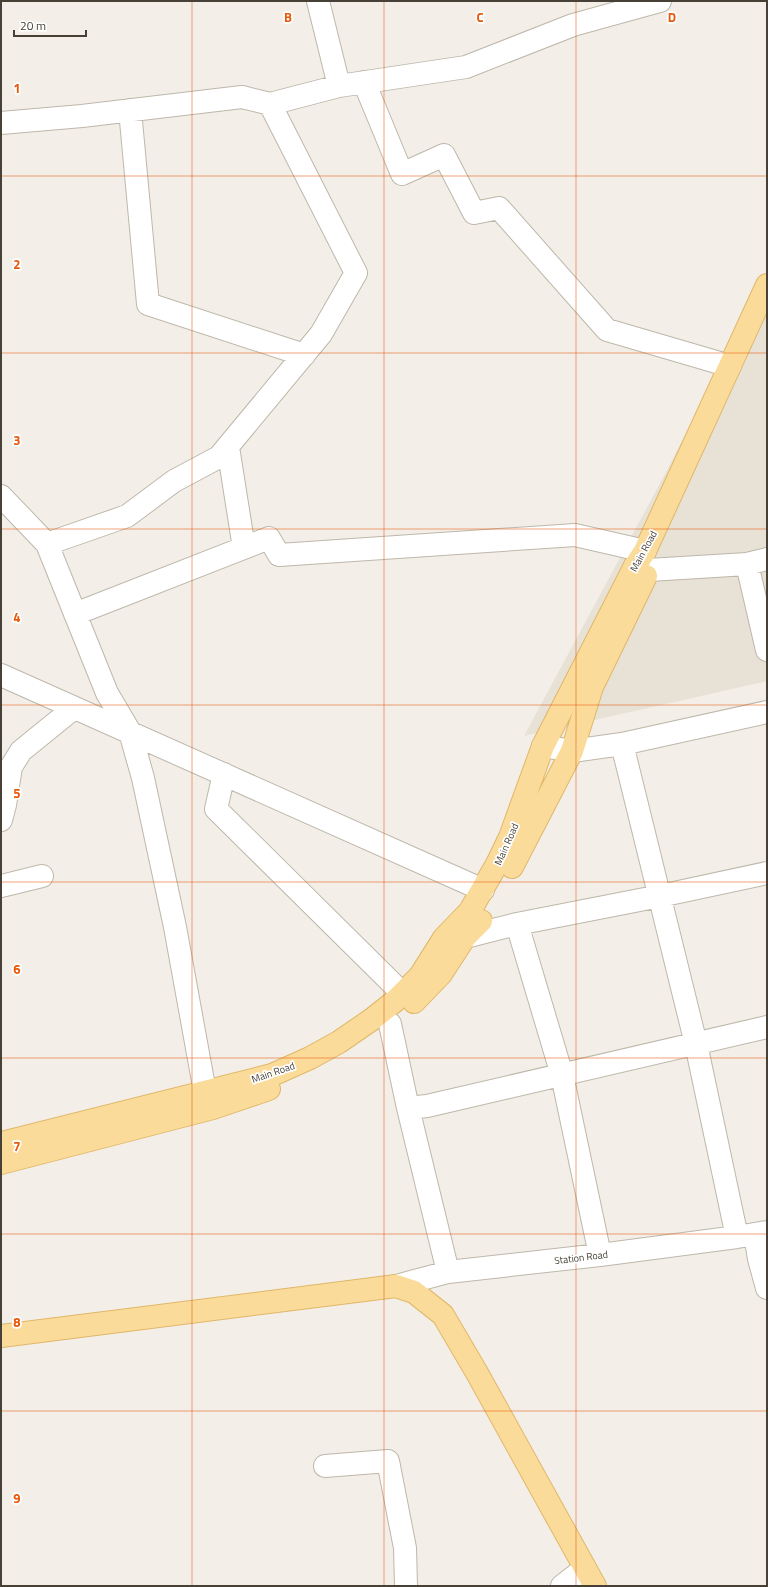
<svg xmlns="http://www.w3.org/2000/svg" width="768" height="1587" viewBox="0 0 768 1587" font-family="'Titillium Web',sans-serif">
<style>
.residential{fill:#e7e1d6}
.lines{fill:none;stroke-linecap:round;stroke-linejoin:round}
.minor-casing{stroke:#beb7aa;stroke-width:24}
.major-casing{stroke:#e0b769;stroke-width:24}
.minor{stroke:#fff;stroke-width:22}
.major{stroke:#fbdb99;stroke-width:22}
.grid{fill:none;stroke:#e8590c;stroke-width:1;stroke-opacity:0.55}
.labels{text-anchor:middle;stroke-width:3.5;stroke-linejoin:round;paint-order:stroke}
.street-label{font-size:10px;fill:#464037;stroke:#fff}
.grid-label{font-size:13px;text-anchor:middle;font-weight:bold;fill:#e8590c;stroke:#fff;stroke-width:3.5;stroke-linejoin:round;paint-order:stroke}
</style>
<rect width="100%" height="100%" fill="#f3efe8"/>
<path class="residential" d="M767 275V681L524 736 665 474Z"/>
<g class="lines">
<g class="minor-casing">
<path id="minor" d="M318 1 339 86
M364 82 402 174 444 155 474 213 499 208 607 330 730 366
M130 110 148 304 304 355
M1 123 82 116 242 97 270 104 339 86 466 67 573 25 660 1
M228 447 244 548
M1 496 47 544 107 693 130 732 143 778 175 927 205 1092
M47 544 127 516 174 481 219 457 321 334 356 273 270 104
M747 564 767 650
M635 566 649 570 747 564 767 559
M75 614 269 538 279 555 575 535 645 551
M1 675 483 890
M622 744 696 1044 737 1237
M543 746 572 751 622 744 767 712
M224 774 216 809 402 993
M1 820 5 805 11 767 21 751 74 708
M1 886 42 876
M517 924 562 1075 600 1255
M457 937H465L517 924 660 896 767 873
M390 1024 408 1108 448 1272
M408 1108 427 1106 767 1027
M755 1234 759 1259 767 1288
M396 1286 448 1272 600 1255 737 1237 767 1232
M325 1466 388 1461 405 1548 406 1586
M562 1586 584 1569"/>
</g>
<g class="major-casing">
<path id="major" d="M512 867 572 751 592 687 646 576
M414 1002 441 974 465 937 481 921
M1 1143 272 1075 310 1058 339 1042 371 1020 395 1001 420 976 444 938 470 911 497 864 510 837 543 746 635 566 645 551 767 285
M1 1163 213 1108 269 1089
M1 1336 396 1286 414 1292 443 1315 477 1373 595 1586"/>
</g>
<use href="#minor" class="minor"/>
<use href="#major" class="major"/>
</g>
<path class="grid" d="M192 1V1586M384 1V1586M576 1V1586M1 176H767M1 353H767M1 529H767M1 705H767M1 882H767M1 1058H767M1 1234H767M1 1411H767"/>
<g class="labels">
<g class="street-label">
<text transform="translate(643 551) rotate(-61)" y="4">Main Road</text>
<text transform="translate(506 844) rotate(-66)" y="4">Main Road</text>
<text transform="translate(273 1072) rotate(-19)" y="4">Main Road</text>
<text transform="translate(581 1257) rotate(-7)" y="4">Station Road</text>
</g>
</g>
<g class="grid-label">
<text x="288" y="22">B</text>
<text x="480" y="22">C</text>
<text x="672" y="22">D</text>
<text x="17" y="93">1</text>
<text x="17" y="269">2</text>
<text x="17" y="445">3</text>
<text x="17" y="622">4</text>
<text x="17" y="798">5</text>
<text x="17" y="974">6</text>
<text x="17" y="1151">7</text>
<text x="17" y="1327">8</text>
<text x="17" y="1503">9</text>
</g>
<rect width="768" height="1587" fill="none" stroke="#464037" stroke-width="4"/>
<path d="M14 30v6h72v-6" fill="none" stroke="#464037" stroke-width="2"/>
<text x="20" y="30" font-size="12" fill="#464037" stroke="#ffffff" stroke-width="3" paint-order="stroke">20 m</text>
</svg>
